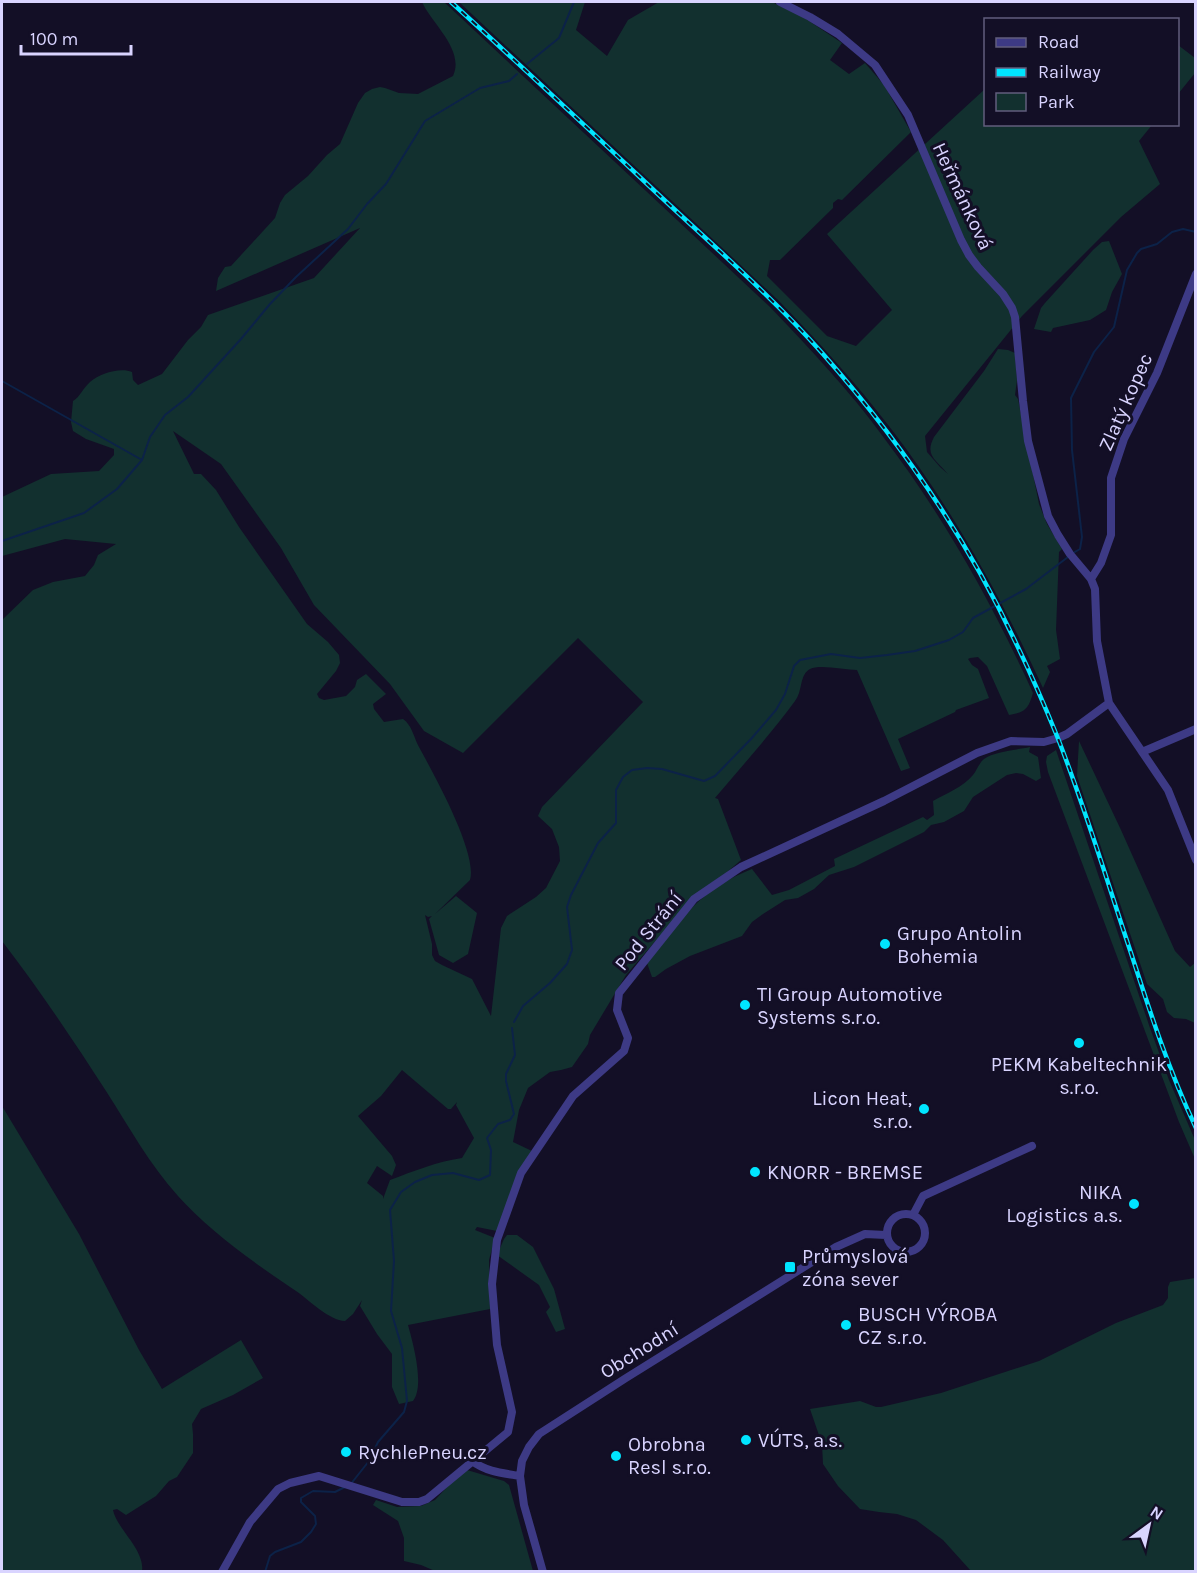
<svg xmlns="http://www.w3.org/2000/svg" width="1197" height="1573" viewBox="0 0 1197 1573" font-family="Karla,sans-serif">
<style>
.green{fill:#12302f;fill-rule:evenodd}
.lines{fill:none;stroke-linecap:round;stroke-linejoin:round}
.stream{stroke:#0c2248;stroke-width:2}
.minor{stroke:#3d3a85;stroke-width:8}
.rail-casing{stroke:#00e5ff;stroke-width:4.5}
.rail{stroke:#130f26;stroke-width:2;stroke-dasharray:7;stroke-linecap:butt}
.poi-dot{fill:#00e5ff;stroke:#130f26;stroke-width:2}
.labels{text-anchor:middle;stroke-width:6;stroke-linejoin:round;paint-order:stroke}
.street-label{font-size:20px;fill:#d9d4ff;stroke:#130f26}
.poi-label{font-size:20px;fill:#d9d4ff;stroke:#130f26;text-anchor:start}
</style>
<rect width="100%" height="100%" fill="#130f26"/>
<path class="green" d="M422 2H444L770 307C810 349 850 391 884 438 944 517 992 603 1033 693 1028 709 1026 712 1009 715L987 666 978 657 970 658 968 659 972 665 978 669 989 698 956 710 955 712 898 739 910 768 901 771 857 670C845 670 820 664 810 669 799 675 803 691 795 701 770 735 742 766 715 798L718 799 741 860 726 873 700 891 690 901 626 975 590 1035 588 1044 572 1067 561 1070 550 1072 528 1088 519 1110 513 1142 532 1151 497 1231 477 1227 475 1230 495 1238 489 1260 490 1309 408 1325C413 1343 425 1386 413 1401L399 1404 392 1387V1354L377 1334 360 1306 362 1300 353 1314 345 1321C330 1321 309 1300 296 1291 257 1265 209 1231 178 1196 150 1165 129 1127 106 1091 73 1040 39 989 2 941V620L33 590 53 582 85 576 94 565 98 555 116 544 65 539 2 556V497L51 474 99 471 114 455V449L86 439 73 431 71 422 73 401C80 397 83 388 90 382 99 374 120 367 132 372L133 380 138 385 162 374 188 340 201 327 208 315 314 278 360 228 216 291 218 278 225 267 231 266 275 218 280 203 285 195 308 176 327 155 340 144 358 103 365 93 372 89 380 87 385 88 399 93 418 94 453 76C465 50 432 24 422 2ZM173 431 221 464 281 548 314 605 390 684 424 731 463 753 578 638 643 702 542 807 538 816 552 829 559 847 560 861 546 888 536 897 507 916 501 928 491 1016 472 979 442 965 435 961 432 955V944L425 915 428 917 432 916 429 919 439 955 453 963 468 954 477 913 456 896 435 914 470 880C478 853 433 773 419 747 414 738 412 725 403 719L384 722 374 709 373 704 386 694 366 674 357 680 355 687 346 696 324 700 319 698 317 694 336 671 340 663 339 655 328 642 307 624 239 527 216 490 201 474H194ZM402 1070 448 1109H451L457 1102 456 1105 474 1138 462 1158C436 1162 414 1171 390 1180L383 1199V1196L367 1183 377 1166 392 1176 396 1165 392 1156 358 1116 381 1096Z
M459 2H585L576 30 607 56 628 20 659 2H772L803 17 842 43 830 60 849 74 865 63 884 85 911 132 842 200 838 199 833 203V208L780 260H770L767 276 827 336 856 346 892 310 827 234 985 89 986 124 1152 125 1139 141 1160 184 1121 217 1022 316 925 436 927 452 940 467 948 474C937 460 924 456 934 437L984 371 998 349 1008 350 1015 353 1017 380 1015 395 1018 399 1039 504 1047 524 1062 549 1059 552 1056 630 1060 659 1047 666 1050 672 1043 688C1001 597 953 510 892 430 857 384 818 341 778 300Z
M1178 45 1195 58V73L1178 94Z
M1109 241 1122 274 1112 292 1106 310 1090 320 1053 328 1051 332 1034 329 1041 308 1045 303 1093 250 1102 242Z
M1079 741 1121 830 1175 951 1190 967 1195 963V1023L1186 1019 1174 1018 1167 1012 1163 999 1147 984 1077 776Z
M1030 747 1029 752 1038 757 1041 778 1036 781 1023 774 1016 773 1007 775 973 797 964 811 944 822 931 825 924 832 854 867 829 875 814 889 798 898 785 900 763 914 752 922 742 936 690 956 666 969 655 977H652L647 963C671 931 694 898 730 879 737 875 745 872 752 869L772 895 789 890 835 866 834 859 923 817 927 820 934 815 933 801C947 793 963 787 973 775 977 770 979 763 984 759 995 751 1017 750 1030 747Z
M1056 750 1150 1028 1169 1080 1195 1140V1159L1179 1122 1048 772 1046 762 1047 756Z
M2 1106 79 1234 139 1350 162 1389 241 1340 263 1378 233 1395 201 1409 192 1424 193 1434V1453L177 1477 169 1481 156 1496 126 1515 117 1509 113 1510C117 1529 145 1550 142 1571H2Z
M507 1235H517L533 1247 554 1289 565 1329 556 1332 546 1312 550 1307 539 1285 497 1255 504 1239Z
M1195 1278V1571H971L943 1540 916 1520 897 1514 879 1512 860 1509 838 1486 823 1464 822 1444 810 1409 860 1401 876 1407H881L941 1393 1039 1361 1116 1323 1163 1305 1168 1298V1287L1170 1282Z
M467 1470 504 1481 509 1485 533 1571H435L421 1565 404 1561V1538L398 1521 373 1505 376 1500 397 1507 421 1506 435 1500 451 1483Z"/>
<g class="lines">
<path class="stream" d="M527 64 559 38 574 2
M2 381 142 460
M2 541 84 513 117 489 142 460 150 437 165 415 188 397 241 339 270 304 296 277 348 229 367 204 386 184 425 121 480 88 509 81 517 74
M1073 553 1080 549 1082 537 1072 450 1071 398 1094 352 1114 327 1127 270 1137 253 1141 249 1157 244 1172 232 1183 229 1196 232
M514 1022 523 1006 550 983 567 964 572 950 567 907 571 895 598 843 616 823V790L623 777 632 770 647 768 662 769 704 781 715 776 751 739 776 710 785 694 794 666 800 660 831 654 860 658 887 655 915 651 949 640 963 632 973 618 1026 589 1068 557
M350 1485 369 1461 378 1442 404 1412 407 1401 402 1348 391 1311 394 1261 390 1210 401 1192 415 1182 432 1175 453 1173 479 1180 490 1175 491 1150 487 1138 498 1124 510 1120 514 1114 506 1081V1074L515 1055 512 1028
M265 1572 270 1556 275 1552 301 1542 311 1532 316 1524 315 1516 301 1502V1498L313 1491 335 1492 345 1487"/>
<path class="minor" d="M780 2 810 17 838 34 875 65 908 115 961 240 969 255 978 267 1003 294 1012 308 1015 317 1023 401 1028 441 1048 516 1058 535 1070 554 1091 579 1095 589 1097 641 1109 703 1168 790 1196 860
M1091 579 1101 563 1111 535V478L1124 439 1157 373 1196 274
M1142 752 1196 729
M887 1233a19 19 0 1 1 38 0a19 19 0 1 1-38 0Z
M913 1215 923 1196 1032 1146
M472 1461C487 1472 502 1473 520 1476
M222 1572 250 1522 278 1489 290 1483 319 1476 402 1502H419L427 1499 508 1432 512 1412 497 1345 492 1284 497 1240 521 1173 573 1096 624 1051 628 1038 617 1010 619 993 694 899 741 867 884 801 977 753 1011 741 1044 742 1058 738 1067 734 1109 703
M543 1572 524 1505 520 1476 522 1461 529 1447 539 1434 626 1378 836 1247 865 1234 886 1235"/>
<g class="rail-casing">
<path id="rail" d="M451 2C516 61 580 121 644 181 704 238 768 292 823 354 899 440 966 537 1015 641 1030 672 1044 704 1057 736 1085 807 1107 881 1131 953 1150 1012 1169 1071 1196 1128"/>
</g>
<use href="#rail" class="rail"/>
</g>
<g class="poi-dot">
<circle cx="885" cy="944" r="6"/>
<circle cx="745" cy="1005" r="6"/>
<circle cx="1079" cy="1043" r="6"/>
<circle cx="924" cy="1109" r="6"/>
<circle cx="755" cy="1172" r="6"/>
<circle cx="1134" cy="1204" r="6"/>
<rect x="784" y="1261" width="12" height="12" rx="3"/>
<circle cx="846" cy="1325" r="6"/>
<circle cx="746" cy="1440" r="6"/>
<circle cx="346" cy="1452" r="6"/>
<circle cx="616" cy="1456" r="6"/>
</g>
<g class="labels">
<g class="street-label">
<text transform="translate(963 196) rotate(65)" y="7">Heřmánková</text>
<text transform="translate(1125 402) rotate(-66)" y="7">Zlatý kopec</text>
<text transform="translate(648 931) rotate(-51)" y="7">Pod Strání</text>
<text transform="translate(639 1350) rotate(-32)" y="7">Obchodní</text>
</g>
<g class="poi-label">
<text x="897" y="940">Grupo Antolin<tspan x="897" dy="23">Bohemia</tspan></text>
<text x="757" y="1001">TI Group Automotive<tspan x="757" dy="23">Systems s.r.o.</tspan></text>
<text x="1079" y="1071" text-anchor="middle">PEKM Kabeltechnik<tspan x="1079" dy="23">s.r.o.</tspan></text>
<text x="912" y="1105" text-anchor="end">Licon Heat,<tspan x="912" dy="23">s.r.o.</tspan></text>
<text x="767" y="1179">KNORR - BREMSE</text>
<text x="1122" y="1199" text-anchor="end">NIKA<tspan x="1122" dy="23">Logistics a.s.</tspan></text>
<text x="802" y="1263">Průmyslová<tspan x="802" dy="23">zóna sever</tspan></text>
<text x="858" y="1321">BUSCH VÝROBA<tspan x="858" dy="23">CZ s.r.o.</tspan></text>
<text x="758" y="1447">VÚTS, a.s.</text>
<text x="628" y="1451">Obrobna<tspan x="628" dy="23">Resl s.r.o.</tspan></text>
<text x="358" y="1459">RychlePneu.cz</text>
</g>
</g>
<rect width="1197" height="1573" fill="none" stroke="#d9d4ff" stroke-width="6"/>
<rect x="984" y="18" width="195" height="108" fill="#130f26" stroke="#625e7d" stroke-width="1.5"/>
<rect x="996" y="38" width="30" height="9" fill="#3d3a85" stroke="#625e7d" stroke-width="1.5"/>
<text x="1038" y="48" font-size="18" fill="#d9d4ff">Road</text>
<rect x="996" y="68" width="30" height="9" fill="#00e5ff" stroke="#625e7d" stroke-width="1.5"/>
<text x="1038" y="78" font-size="18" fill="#d9d4ff">Railway</text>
<rect x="996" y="93" width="30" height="18" fill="#12302f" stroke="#625e7d" stroke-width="1.5"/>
<text x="1038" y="108" font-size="18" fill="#d9d4ff">Park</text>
<g transform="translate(1149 1525) rotate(33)" stroke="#130f26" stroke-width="4.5" paint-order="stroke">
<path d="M0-4.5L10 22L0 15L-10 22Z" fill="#d9d4ff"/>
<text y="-9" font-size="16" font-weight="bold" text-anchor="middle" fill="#d9d4ff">N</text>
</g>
<path d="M21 45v9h110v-9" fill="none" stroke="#d9d4ff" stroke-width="3"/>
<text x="30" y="45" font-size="18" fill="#d9d4ff" stroke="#130f26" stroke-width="4.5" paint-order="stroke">100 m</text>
</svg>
